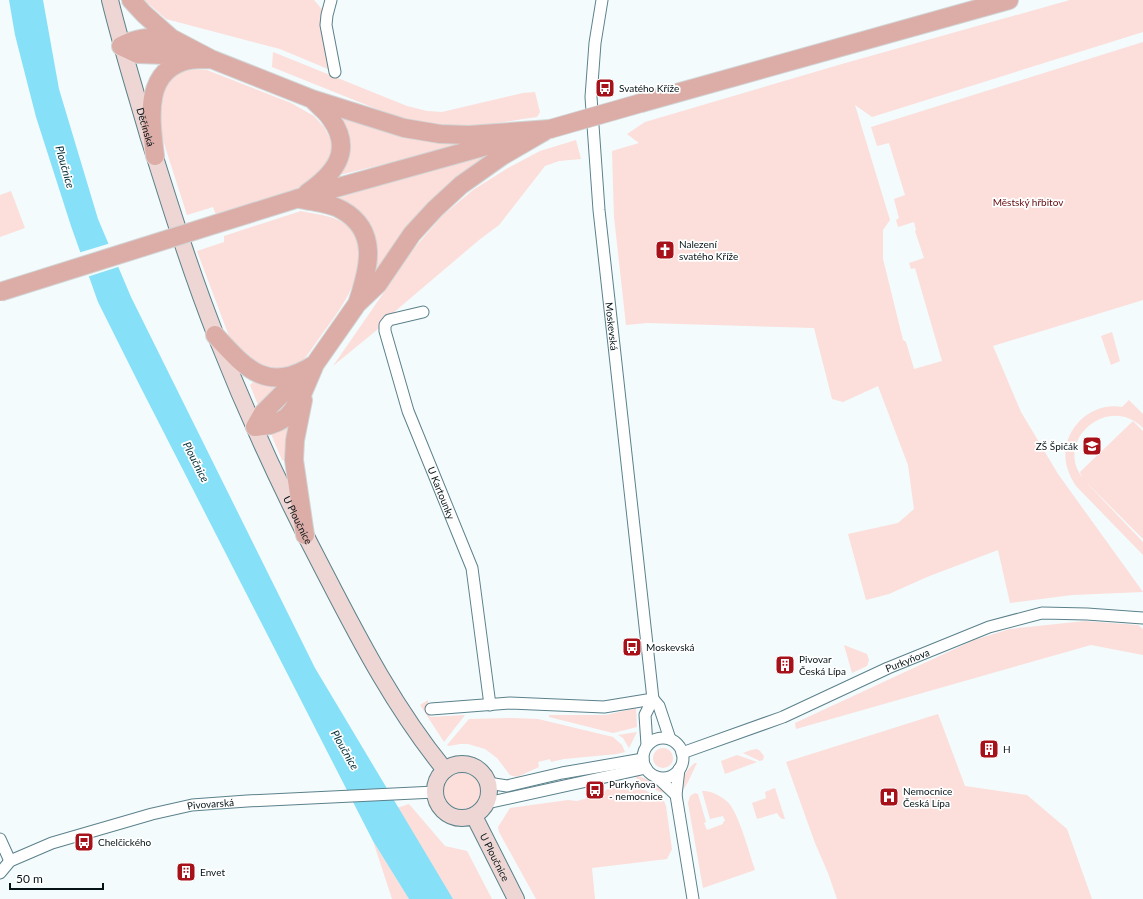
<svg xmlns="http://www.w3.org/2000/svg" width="1143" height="899" viewBox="0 0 1143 899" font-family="Lato,sans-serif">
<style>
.green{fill:#fcdeda}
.water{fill:#86e0f7}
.pier{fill:#f3fbfd}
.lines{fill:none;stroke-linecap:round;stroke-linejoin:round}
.street-casing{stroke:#5b818b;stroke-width:13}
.secondary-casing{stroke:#5b818b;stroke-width:18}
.primary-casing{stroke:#d2d5d5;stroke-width:20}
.street{stroke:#fff;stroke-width:11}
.secondary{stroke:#edd6d3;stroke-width:16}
.primary{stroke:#dcaca7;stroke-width:18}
.primary-bridge-casing{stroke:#d2d5d5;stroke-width:20;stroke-linecap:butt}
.primary-bridge{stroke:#dcaca7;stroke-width:18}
.labels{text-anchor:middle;stroke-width:3.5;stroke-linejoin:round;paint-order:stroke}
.poi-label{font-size:10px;fill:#051317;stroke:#fff;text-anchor:start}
.street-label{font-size:10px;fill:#051317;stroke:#fff}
.park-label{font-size:10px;fill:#640a0d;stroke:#fff}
.water-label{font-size:11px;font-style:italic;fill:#022f39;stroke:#fff}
</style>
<rect width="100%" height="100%" fill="#f3fbfd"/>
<path class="green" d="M144 0H314L327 15 335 72 280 49 166 19Z
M1070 0H1143V32L872 117 855 105 890 220 883 230V259L903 340 906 342 914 369 942 361 915 268 911 269 909 263 924 258 915 231 916 230 914 222 898 227 896 220 899 218 894 199 905 195 889 143 877 146 871 127 1143 42V300L993 346 1021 412 1058 474 1143 592 1072 595 1010 603 998 550 927 577 889 594 866 600 848 534 898 523 914 509 908 465 878 386 843 402 832 399 814 328 647 323 626 325 614 217 612 151 639 143 627 134 645 122 842 64Z
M273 52 407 106 427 111 442 112 523 93 535 92 540 112 537 117C513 120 483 127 460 127 436 127 412 121 389 114L272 67Z
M188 69 207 70 291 103 314 116 324 127 331 140 333 153 320 173 295 190 216 215 213 207 187 215 161 134 158 116 163 85 172 74Z
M334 111 489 139 335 176C339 169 347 160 349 151 354 135 343 123 334 111Z
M576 140 581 159 559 161 545 166 499 225 479 240 393 313 389 320 333 366 416 246 443 215 473 190 508 168 540 151Z
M514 145 457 180 369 286 375 261 334 199Z
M11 191 25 228 0 237V195Z
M301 211C317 215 340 215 351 230 376 264 340 310 320 337 314 345 308 356 301 362 293 368 282 370 273 372L243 355 229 336 197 251 224 242V236Z
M1112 332 1120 361 1111 365 1101 336Z
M253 382 275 388 262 405H258L250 385Z
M1129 400 1143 414V428C1109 393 1054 440 1082 477L1080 472 1133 421 1143 431V539L1083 479 1143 542V555L1076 486C1072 480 1069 474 1067 467 1058 433 1089 401 1122 407Z
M287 428 289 429 286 461 282 460 271 434Z
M1085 621 1138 625 1143 629V655L1091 645 796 729 795 723 974 640 1010 629Z
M844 645 867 654 869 660 867 666 852 673Z
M428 700 430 717 465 715 444 742 420 705Z
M636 708 637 727 613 733 549 717V715H606Z
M938 714 965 786 1027 795 1067 829 1092 899H837L828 873 815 843 786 762Z
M513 718 538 719 613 737 622 745 625 752 617 754 564 759 551 762 550 759 538 762 539 767 517 777 513 776 510 775 497 758 485 749 468 744H460L449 746 447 745 469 719Z
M637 732 629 748 623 738 618 735Z
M653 758a10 10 0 1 1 20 0a10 10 0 1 1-20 0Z
M757 749 760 751 764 756 763 760 760 761 743 753 751 750Z
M737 755 757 762 725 774 721 761Z
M695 763H697L696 765 688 782 683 790C680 779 687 769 695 763Z
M444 791a18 18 0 1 1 36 0a18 18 0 1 1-36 0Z
M634 775C643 776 661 786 666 793 658 793 638 782 634 775Z
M627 782H631L664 801 666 806 672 849 667 859 592 868 595 899H536L499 832 498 827 510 808 568 800 577 801 602 794 606 790Z
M775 788 785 819C780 819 780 817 777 813L757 819 752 803 766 798 765 792Z
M702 791C711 790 726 798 731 806 742 824 748 850 755 870L703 888 688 803 690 796 695 793 698 794 706 822 704 823 707 830 723 824V822L725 821 723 816 710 819Z
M409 804 445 846 467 851 492 899H453L397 808Z
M373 841 409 899H392Z"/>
<path class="water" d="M9 0H43L59 89 98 219 131 297 315 668 453 899H409L373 841 139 384 98 302 71 226 36 117 15 35Z"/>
<path class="pier" d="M111 243 121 266 87 277 78 253Z"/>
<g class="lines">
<g class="street-casing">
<g id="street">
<path d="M331 0 327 15 326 25 335 72"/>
<path id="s1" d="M602 0 595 43 591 97 599 210 609 300 653 699"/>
<path id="s2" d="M423 312 389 320 385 325V331L408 411 472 568 490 705"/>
<path d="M653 699 659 706 670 739"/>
<path d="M431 709 510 703 604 707 653 699"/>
<circle cx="663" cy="758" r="20"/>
<path d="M647 745 645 715 653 699"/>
<path id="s3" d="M682 753 783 717 888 668 989 627 1042 613 1087 614 1143 618"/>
<path d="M679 769 676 795 693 899"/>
<path d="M657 777 676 795"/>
<path d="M488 783 507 786 562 773 643 759"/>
<path d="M487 803 646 768"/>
<path d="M0 839 10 861"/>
<path id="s4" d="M0 873 10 861 52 843 152 814 192 805 247 801 435 792"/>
</g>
</g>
<g class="secondary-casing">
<g id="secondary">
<path id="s5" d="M110 0C121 45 135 90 148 135 169 202 190 270 216 336 248 417 285 497 326 575 361 643 396 710 445 770"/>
<circle cx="462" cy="791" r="27"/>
<path id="s6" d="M474 816 516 899"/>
</g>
</g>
<g class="primary-casing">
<path id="primary" d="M131 0 144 14 171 38 211 59 312 99 404 128 440 134 469 135 550 129
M121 46 138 54 193 56
M121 46C140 36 151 38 171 38
M641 103 1009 0
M155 156C151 121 142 70 189 60 196 59 204 59 211 59
M307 193C334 174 354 151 331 119 327 112 320 107 314 101
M300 199C313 202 330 203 342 210 379 231 369 268 358 301
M216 224 296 199 508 140
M215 335C247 370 268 394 315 364
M303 400 295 440 294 460 305 535
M255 427 270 425 278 422 287 417 292 411 301 397 315 364 357 304 378 284 412 234 435 209 461 185 502 156 545 131
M255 427 263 413 303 373"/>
</g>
<use href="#street" class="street"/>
<use href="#secondary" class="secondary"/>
<use href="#primary" class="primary"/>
<g class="primary-bridge-casing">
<path id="primary-bridge" d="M550 129 641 103
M0 292 216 224"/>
</g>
<use href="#primary-bridge" class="primary-bridge"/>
</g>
<defs>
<g id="bus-square" transform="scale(1)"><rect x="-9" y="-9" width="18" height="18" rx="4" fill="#a71119" stroke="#fff"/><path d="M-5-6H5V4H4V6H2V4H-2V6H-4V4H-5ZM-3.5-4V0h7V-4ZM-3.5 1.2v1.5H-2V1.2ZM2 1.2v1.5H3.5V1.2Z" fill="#fff"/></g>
<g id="church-square" transform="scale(1)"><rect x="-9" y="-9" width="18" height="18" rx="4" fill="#a71119" stroke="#fff"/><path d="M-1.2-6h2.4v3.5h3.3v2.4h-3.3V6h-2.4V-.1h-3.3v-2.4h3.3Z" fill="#fff"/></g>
<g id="school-square" transform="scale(1)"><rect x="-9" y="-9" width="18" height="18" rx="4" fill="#a71119" stroke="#fff"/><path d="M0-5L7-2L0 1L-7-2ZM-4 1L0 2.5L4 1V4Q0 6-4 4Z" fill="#fff"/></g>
<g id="building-square" transform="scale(1)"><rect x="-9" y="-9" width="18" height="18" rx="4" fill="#a71119" stroke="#fff"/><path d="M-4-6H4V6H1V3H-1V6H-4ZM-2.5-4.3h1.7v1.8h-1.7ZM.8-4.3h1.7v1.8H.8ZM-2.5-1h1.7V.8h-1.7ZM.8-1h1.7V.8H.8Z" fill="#fff"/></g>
<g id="hospital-square" transform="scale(1)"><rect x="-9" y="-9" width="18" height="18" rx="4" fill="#a71119" stroke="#fff"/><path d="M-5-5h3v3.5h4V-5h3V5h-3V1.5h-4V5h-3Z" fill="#fff"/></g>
</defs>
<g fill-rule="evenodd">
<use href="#bus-square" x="605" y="88"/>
<use href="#church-square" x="665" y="250"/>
<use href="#school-square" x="1092" y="446"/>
<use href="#bus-square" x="632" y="647"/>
<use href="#building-square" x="785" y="665"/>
<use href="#building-square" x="989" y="749"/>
<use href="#bus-square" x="595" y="790"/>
<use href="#hospital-square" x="889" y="797"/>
<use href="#bus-square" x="84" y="842"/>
<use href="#building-square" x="186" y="872"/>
</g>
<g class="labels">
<g class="poi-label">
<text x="619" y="92">Svatého Kříže</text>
<text x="679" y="248">Nalezení<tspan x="679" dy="12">svatého Kříže</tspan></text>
<text x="1078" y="450" text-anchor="end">ZŠ Špičák</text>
<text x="646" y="651">Moskevská</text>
<text x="799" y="663">Pivovar<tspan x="799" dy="12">Česká Lípa</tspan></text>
<text x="1003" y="753">H</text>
<text x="609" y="788">Purkyňova<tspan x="609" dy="12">- nemocnice</tspan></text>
<text x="903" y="795">Nemocnice<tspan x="903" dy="12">Česká Lípa</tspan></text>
<text x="98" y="846">Chelčického</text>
<text x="200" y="876">Envet</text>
</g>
<g class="street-label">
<text dy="4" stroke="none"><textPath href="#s5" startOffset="132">Děčínská</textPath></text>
<text dy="4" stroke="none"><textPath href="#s1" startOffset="328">Moskevská</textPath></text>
<text dy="4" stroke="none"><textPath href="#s2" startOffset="219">U Kartounky</textPath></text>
<text dy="4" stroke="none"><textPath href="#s5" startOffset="554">U Ploučnice</textPath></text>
<text dy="4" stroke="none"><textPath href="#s3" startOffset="244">Purkyňova</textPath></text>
<text dy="4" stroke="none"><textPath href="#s4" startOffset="225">Pivovarská</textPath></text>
<text dy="4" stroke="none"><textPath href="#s6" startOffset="46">U Ploučnice</textPath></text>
</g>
<g class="park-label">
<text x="1028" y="206">Městský hřbitov</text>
</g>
<g class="water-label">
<text transform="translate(65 167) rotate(74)" y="4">Ploučnice</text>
<text transform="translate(196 462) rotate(63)" y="4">Ploučnice</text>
<text transform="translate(345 750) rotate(60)" y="4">Ploučnice</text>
</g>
</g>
<path d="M10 883v6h93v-6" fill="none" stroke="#051317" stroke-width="2"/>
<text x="16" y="883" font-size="12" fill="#051317" stroke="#ffffff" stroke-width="3" paint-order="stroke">50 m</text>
</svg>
